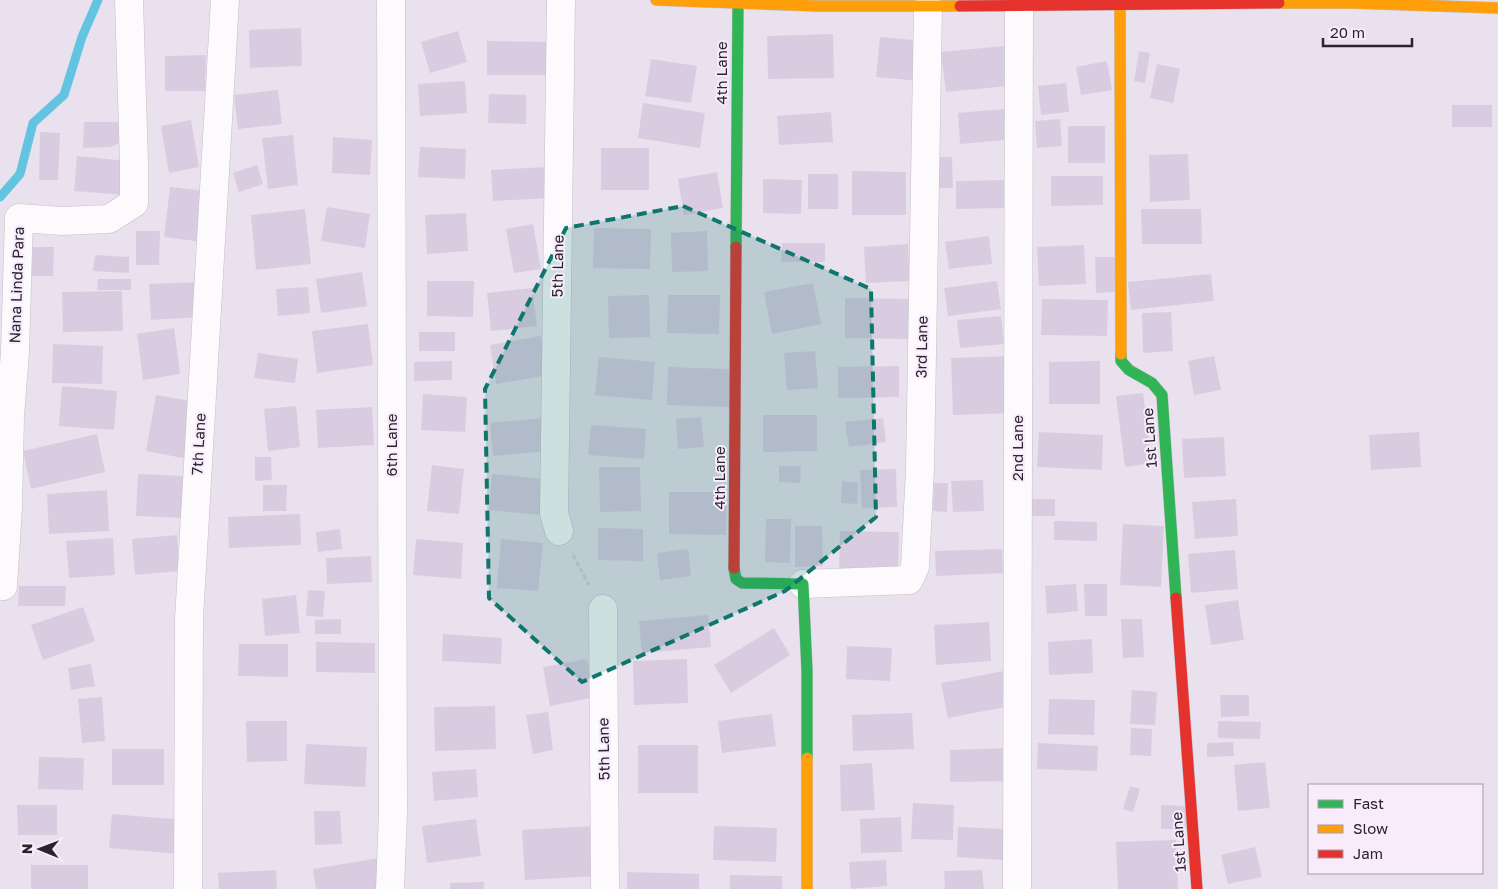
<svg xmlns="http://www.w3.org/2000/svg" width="1498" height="889" viewBox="0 0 1498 889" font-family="'Golos Text',sans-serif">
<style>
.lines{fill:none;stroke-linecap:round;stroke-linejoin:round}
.stream{stroke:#63c4e2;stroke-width:9}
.building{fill:#dacce0}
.street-casing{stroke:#c5bfc8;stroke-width:29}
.fast-casing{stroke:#c5bfc8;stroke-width:12}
.slow-casing{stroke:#c5bfc8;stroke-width:12}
.jam-casing{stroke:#c5bfc8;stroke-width:12}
.path{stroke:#d4d2d5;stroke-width:3;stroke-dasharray:5 2.5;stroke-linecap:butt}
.street{stroke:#fcfafc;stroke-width:28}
.fast{stroke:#30b455;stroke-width:11}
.slow{stroke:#ff9f0a;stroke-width:11}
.jam{stroke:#e5322d;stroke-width:11}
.marked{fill:#0f766e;fill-opacity:0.2;stroke:#0f766e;stroke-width:4;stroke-dasharray:10 6;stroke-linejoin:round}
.labels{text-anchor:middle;stroke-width:4;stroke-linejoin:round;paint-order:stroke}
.street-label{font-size:15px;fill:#2a252d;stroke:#f7ebfc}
</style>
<rect width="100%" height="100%" fill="#e9e1ed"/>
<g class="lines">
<path class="stream" d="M0 197 20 174 33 123 64 95 82 37 98 0"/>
</g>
<path class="building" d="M301 28 302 66 250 68 249 30Z
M458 31 467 62 430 73 421 42Z
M833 34 834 78 768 79 767 36Z
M880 37 924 41 920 81 876 77Z
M487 41 548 42 547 75H487Z
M1014 45 1018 85 946 92 941 52Z
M1139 51 1150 53 1145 83 1134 81Z
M206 55 205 91H165V56Z
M651 59 697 66 691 103 645 96Z
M1107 61 1112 90 1081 95 1076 67Z
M1157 64 1180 69 1173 103 1150 98Z
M465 81 467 113 420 116 418 84Z
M1066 83 1069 112 1041 115 1038 86Z
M278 90 282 124 238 129 234 95Z
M489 94 526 95V124L488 123Z
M643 103 705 113 700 148 638 138Z
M1452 105H1492V127H1452Z
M1014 108 1016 139 960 144 958 113Z
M831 112 833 142 779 145 777 116Z
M1060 119 1062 146 1037 148 1035 121Z
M191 120 199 167 169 173 161 126Z
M84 122H120L123 141 111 147 83 148Z
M1068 126H1105V163H1068Z
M40 132 60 133 58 180H39Z
M293 135 298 185 268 189 262 138Z
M333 137 372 140 370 175 332 173Z
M420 147 466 149 465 179 418 177Z
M601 148H649V190H601Z
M1188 154 1190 200 1150 202 1149 155Z
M77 156 128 161 125 195 74 191Z
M937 157H952L953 188H938Z
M257 165 263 184 239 192 233 173Z
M547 167 549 198 493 201 491 170Z
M852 171 906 172V215H852Z
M717 172 723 208 684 215 678 179Z
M808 174H838V209H808Z
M1051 176H1103V205L1051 206Z
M763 179 802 180 801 214 763 213Z
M1007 180 1008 208 956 209V181Z
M170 187 209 191 203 242 164 237Z
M327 207 370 214 365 248 321 241Z
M305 209 311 264 256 270 251 215Z
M1141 209H1201L1202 244H1142Z
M466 213 468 251 427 254 425 215Z
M533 224 541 269 514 273 506 229Z
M594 228 651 229 650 269 593 268Z
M136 231H160L159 265H136Z
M707 231 708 271 672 272 671 233Z
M989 236 992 264 949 269 945 242Z
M782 243H825V262H781Z
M908 244 910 281 866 283 864 247Z
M1084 245 1086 284 1039 286 1037 247Z
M33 247H54L53 276H31Z
M95 255 129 257V273L93 271Z
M1095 257H1115V292L1096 293Z
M362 272 367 306 321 313 316 279Z
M1211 274 1214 301 1131 310 1128 282Z
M98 279H131V290H97Z
M427 281H474L473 317 427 316Z
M997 281 1001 309 948 316 944 288Z
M200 282 201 317 151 320 149 284Z
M813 283 821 324 772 334 764 292Z
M308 287 310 313 278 316 276 289Z
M532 288 537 326 491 331 487 293Z
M122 291 123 331 63 332 62 292Z
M649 295 650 337 609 338 608 296Z
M668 295H720L719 334 667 333Z
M845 298 909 299 908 339 845 338Z
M1042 299 1108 300 1107 336 1041 335Z
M1171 312 1173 351 1143 353 1142 313Z
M1001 316 1004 344 960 348 957 320Z
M368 324 373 365 317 373 312 331Z
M174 328 180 374 143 380 137 334Z
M419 332H455V351H419Z
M541 336 548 375 496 384 490 345Z
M53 344 103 346 102 384 52 383Z
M815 351 818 388 787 390 784 353Z
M258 353 298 359 295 383 254 378Z
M1013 356 1015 413 953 415 951 358Z
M1214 356 1221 390 1194 395 1188 361Z
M599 357 655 362 652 400 595 395Z
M452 361V380L414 381V362Z
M1100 361V404H1049V362Z
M899 366V397L838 398V367Z
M668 367 729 369V407L667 405Z
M62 386 117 391 114 430 59 426Z
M1143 393 1152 463 1125 467 1116 396Z
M423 394 467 397 465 432 421 430Z
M156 395 197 402 188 459 146 451Z
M296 406 300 447 268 451 264 409Z
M372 407 374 445 318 448 316 410Z
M763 415H817V451L763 452Z
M701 417 704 447 678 449 676 419Z
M543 418 546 451 493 456 490 423Z
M883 418 886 442 849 447 845 422Z
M591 425 646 429 644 459 588 455Z
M1039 432 1103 435 1102 470 1037 467Z
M1419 432 1421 467 1371 470 1369 435Z
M97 434 105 472 31 489 23 451Z
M1224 437 1226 476 1184 478 1182 439Z
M255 457H271L272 480 255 481Z
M432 465 464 469 459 514 427 511Z
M779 466H801L800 483 779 482Z
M599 467H640L641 511 600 512Z
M896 469 897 507 862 508 860 470Z
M138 474 185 476 184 518 136 516Z
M492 474 543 479 540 515 489 510Z
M983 480 984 511 953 512 951 481Z
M842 481 858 483 857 504 841 503Z
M934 483H948L947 512 933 511Z
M263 485H287L286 511H263Z
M107 490 109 531 49 534 47 494Z
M669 492H727L726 535 669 534Z
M1031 499H1055V516H1032Z
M1236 499 1238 536 1195 539 1192 502Z
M300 514 301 545 229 548 228 517Z
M766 519H791L790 563 765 562Z
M1054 521 1097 522V541L1054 540Z
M1123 524 1164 526 1161 587 1120 585Z
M795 526H822L823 566 795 567Z
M598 528 643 529V561L598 560Z
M340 529 342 549 318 552 316 532Z
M840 531 899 532 898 572 839 571Z
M177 535 180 571 135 575 132 539Z
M113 538 115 575 69 578 66 541Z
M416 539 463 543 461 579 413 575Z
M501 539 543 543 538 591 497 588Z
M688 549 691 576 660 580 657 553Z
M1002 549 1003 573 936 576 935 551Z
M1235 550 1238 589 1191 593 1188 554Z
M371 556 372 582 327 584 326 558Z
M1076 584 1078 611 1047 614 1045 586Z
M1084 584H1107V616H1085Z
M19 586H66L65 606H18Z
M308 590 325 591 323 617 306 616Z
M296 595 300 633 265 636 262 599Z
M1238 600 1244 640 1211 645 1205 605Z
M83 607 95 641 43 660 31 625Z
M708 615 711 647 642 653 639 621Z
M341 619V634H315V620Z
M1121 619H1142L1144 657 1123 658Z
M989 622 991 661 936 665 934 625Z
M774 628 790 655 731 693 714 665Z
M443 634 502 638 501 664 442 661Z
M1092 639 1093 673 1049 675 1048 642Z
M316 642 375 643V673L316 672Z
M239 644H288V677L238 676Z
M847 646 892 648 890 681 846 679Z
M587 659 595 697 550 706 543 667Z
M687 659 688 703 634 705 633 661Z
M91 664 95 686 71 690 68 668Z
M1004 671 1010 706 948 718 941 683Z
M1132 690 1157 692 1155 725 1130 724Z
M1220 695H1249V716L1221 717Z
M102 697 105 741 82 743 78 699Z
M1049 699 1095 700 1094 735 1048 734Z
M495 706 496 749 435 751 434 707Z
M548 712 553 750 533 754 526 715Z
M912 713 914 749 853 751 852 715Z
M772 714 776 746 722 753 718 721Z
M246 721H287V761L247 762Z
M1218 721 1261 722 1260 739 1218 738Z
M1131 728 1152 729 1151 756 1130 755Z
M1233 742 1234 756 1207 757V743Z
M1038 743 1098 746 1097 771 1037 769Z
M306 744 367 747 365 787 304 784Z
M638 745H698V793H638Z
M1009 748 1010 781 950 782V750Z
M112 749H164V785H112Z
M39 757 84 758 83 790 38 789Z
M1265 762 1270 808 1238 811 1234 765Z
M872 763 875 810 841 811 840 765Z
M476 769 478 797 434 801 432 772Z
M1130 786 1140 789 1133 812 1123 809Z
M913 803 954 805 953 840 911 839Z
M17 805H57V835H18Z
M1161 805 1189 806 1188 829H1161Z
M314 811H340L342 844 315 845Z
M112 814 183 820 180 854 109 848Z
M901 817 902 852 861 853 860 819Z
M476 819 481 856 427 863 422 826Z
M594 826 597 876 525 880 522 830Z
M714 826 777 828 776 862 713 860Z
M958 827 1005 829 1003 860 957 857Z
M1176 840 1178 889H1118L1116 842Z
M1255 847 1262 877 1228 884 1221 855Z
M380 858 385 889H316L313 869Z
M886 860 887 886 851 889 849 862Z
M31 865H88V889H31Z
M276 870 277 889H219L218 873Z
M982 870 984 889H945L944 871Z
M627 872 699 874V889H627Z
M730 875 782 876V889H730Z
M484 882V889H450V883Z"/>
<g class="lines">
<g class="street-casing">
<path id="street" d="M559 531 554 513 561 0
M803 584 909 580 915 567 920 469 928 7
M3 586 8 507 10 416 15 352 19 218 62 221 109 219 134 203V163L129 0
M603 609 605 889
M188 889 189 619 225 0
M390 889 393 813 391 0
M1017 889 1019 7"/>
</g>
<g class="fast-casing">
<path id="fast" d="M736 247 738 5
M1121 354V361L1129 370 1152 383 1162 395 1176 598
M734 568 736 579 742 583 803 584 807 671V758"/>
</g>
<g class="slow-casing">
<path id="slow" d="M656 0 818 6H960
M1279 3H1352L1498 8
M1120 4 1121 354
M807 758V889"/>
</g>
<g class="jam-casing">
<path id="jam" d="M960 6 1279 3
M734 568 736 247
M1176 598 1197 889"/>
</g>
<path class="path" d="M573 555 589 585"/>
<use href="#street" class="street"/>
<use href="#fast" class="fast"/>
<use href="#slow" class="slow"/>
<use href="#jam" class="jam"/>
</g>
<path class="marked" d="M683 206 871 289 876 517 785 591 582 682 489 598 485 389 566 228Z"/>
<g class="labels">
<g class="street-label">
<text transform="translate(722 73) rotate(-90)" y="5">4th Lane</text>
<text transform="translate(558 266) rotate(-89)" y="5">5th Lane</text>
<text transform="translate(17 285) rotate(-88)" y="5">Nana Linda Para</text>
<text transform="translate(922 347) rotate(-89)" y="5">3rd Lane</text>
<text transform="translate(1150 438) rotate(-94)" y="5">1st Lane</text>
<text transform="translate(199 444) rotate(-87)" y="5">7th Lane</text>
<text transform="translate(392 445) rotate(-90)" y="5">6th Lane</text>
<text transform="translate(1018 448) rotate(-90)" y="5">2nd Lane</text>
<text transform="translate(720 478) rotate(-90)" y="5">4th Lane</text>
<text transform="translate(604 749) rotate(-91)" y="5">5th Lane</text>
<text transform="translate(1179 842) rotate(-94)" y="5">1st Lane</text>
</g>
</g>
<rect x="1308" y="784" width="175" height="90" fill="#f7ebfc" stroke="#a59ca9"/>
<rect x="1318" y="800" width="25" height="8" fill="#30b455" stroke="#a59ca9"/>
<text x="1353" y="809" font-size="15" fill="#2a252d">Fast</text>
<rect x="1318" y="825" width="25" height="8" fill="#ff9f0a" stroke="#a59ca9"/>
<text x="1353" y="834" font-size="15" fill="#2a252d">Slow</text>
<rect x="1318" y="850" width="25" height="8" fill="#e5322d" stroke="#a59ca9"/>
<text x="1353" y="859" font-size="15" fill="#2a252d">Jam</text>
<g transform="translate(40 849) rotate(271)" stroke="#f7ebfc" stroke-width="4" paint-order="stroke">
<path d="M0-4L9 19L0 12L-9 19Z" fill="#2a252d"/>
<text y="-8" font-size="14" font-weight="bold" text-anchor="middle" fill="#2a252d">N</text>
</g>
<path d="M1323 38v8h89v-8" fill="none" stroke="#2a252d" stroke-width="2.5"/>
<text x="1330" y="38" font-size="15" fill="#2a252d" stroke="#f7ebfc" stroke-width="4" paint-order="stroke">20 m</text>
</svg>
